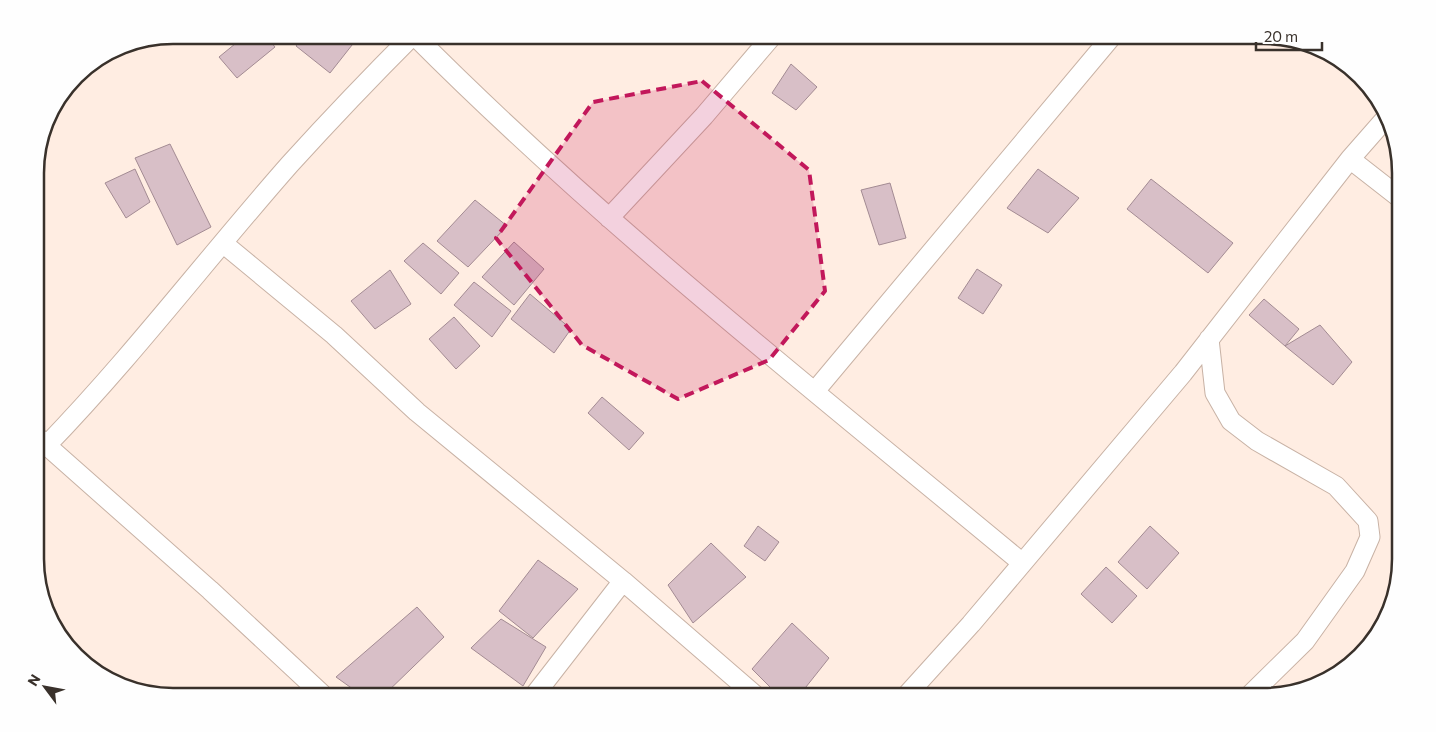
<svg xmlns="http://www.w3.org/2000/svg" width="1436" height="732" viewBox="0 0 1436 732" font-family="Commissioner,sans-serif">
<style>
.building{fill:#d8bfc7;stroke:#a38b93}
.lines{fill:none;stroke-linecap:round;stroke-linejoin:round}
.minor-casing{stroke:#c8b2a5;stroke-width:21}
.minor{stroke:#fff;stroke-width:19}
.marked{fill:#c2185b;fill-opacity:0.2;stroke:#c2185b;stroke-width:4;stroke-dasharray:10 6;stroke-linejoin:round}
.rim{fill:none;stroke:#39312b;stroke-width:2.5}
</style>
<rect width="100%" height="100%" fill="#ffede2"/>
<path class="building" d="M246 35H265L275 47 237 78 219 57Z
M304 35H350L356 40 330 73 296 46Z
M1310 46 1324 49 1352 74 1349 77Z
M791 64 817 87 796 110 772 93Z
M170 144 211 227 177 245 135 158Z
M135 169 150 202 126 218 105 183Z
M1038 169 1079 198 1048 233 1007 208Z
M1151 179 1233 243 1208 273 1127 209Z
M890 183 906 238 879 245 861 190Z
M475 200 507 226 468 267 437 241Z
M514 242 544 269 514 305 482 277Z
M423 243 459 273 441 294 404 261Z
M977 269 1002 285 983 314 958 298Z
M390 270 411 304 375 329 351 301Z
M474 282 511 311 492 337 454 305Z
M530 294 571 329 554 353 511 319Z
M1264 299 1299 329 1285 346 1249 315Z
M454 317 480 346 456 369 429 339Z
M1320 325 1352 362 1333 385 1285 346Z
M602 397 644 433 629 450 588 413Z
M758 526 779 542 765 561 744 546Z
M1150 526 1179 553 1147 589 1118 562Z
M711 543 746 577 693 623 668 585Z
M538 560 578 589 533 638 499 611Z
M1106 567 1137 596 1112 623 1081 594Z
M417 607 444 637 382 697H364L336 677Z
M501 619 546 647 523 686 471 648Z
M792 623 829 658 798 697H780L752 669Z
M415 687 423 697H405Z"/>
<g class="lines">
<g class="minor-casing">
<path id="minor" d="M414 35C603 225 815 391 1021 562
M1350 159 1400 198
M609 218 704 116 773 35
M224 244 334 335 417 412 623 581 757 697
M1209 339 1215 393 1231 421 1257 441 1336 486 1368 521 1370 537 1355 571 1305 641 1248 697
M815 391 1113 35
M36 436 210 590 325 697
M46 446C133 356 208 257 290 164 330 120 371 77 413 35
M533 697 623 581
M905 697 971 624 1183 373 1350 159 1386 118"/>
</g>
<use href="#minor" class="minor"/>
</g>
<path class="marked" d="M702 81 809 170 825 291 769 360 678 399 582 345 496 238 593 102Z"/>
<path d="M0 0H1436V732H0ZM173 44H1263A129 129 0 0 1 1392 173V559A129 129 0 0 1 1263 688H173A129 129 0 0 1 44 559V173A129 129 0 0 1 173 44Z" fill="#fefefe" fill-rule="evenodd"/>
<path class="rim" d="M173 44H1263A129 129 0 0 1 1392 173V559A129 129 0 0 1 1263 688H173A129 129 0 0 1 44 559V173A129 129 0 0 1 173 44Z"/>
<g transform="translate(45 687) rotate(302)" stroke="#fefefe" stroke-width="4" paint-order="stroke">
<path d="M0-4L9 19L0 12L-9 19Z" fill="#39312b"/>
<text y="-8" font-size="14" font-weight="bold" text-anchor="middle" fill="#39312b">N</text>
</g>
<path d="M1256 42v8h66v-8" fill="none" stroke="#39312b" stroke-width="2.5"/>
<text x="1264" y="42" font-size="15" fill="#39312b" stroke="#fefefe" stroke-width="4" paint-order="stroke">20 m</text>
</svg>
